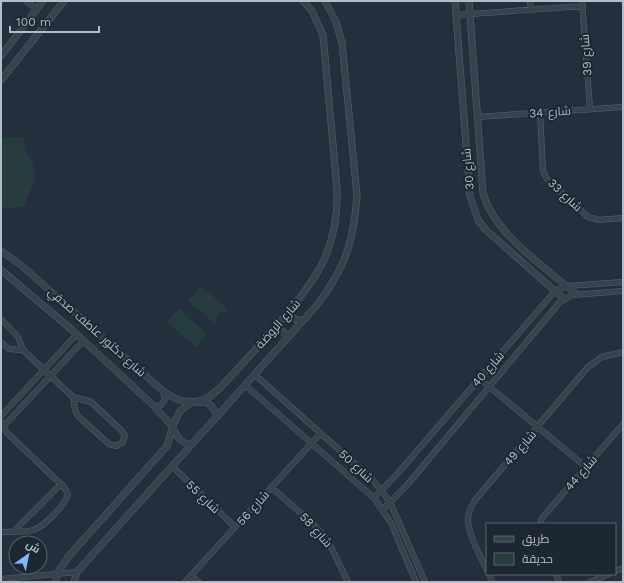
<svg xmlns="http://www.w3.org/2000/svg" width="624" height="583" viewBox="0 0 624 583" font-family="'Work Sans',Cairo,sans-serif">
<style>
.green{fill:#263c3f}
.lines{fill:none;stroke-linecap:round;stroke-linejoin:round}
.minor-casing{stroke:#565f6c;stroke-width:6}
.tertiary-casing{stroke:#565f6c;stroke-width:7}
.minor{stroke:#38414e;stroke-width:5}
.tertiary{stroke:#38414e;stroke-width:6}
.labels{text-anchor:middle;stroke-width:4;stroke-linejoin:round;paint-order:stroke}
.street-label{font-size:12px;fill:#b4bcc9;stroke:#1d2633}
</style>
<rect width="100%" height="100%" fill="#242f3e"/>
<path class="green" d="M24 137 25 150 32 160 35 177 24 207 1 208V138Z
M201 286 228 309 224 313 221 311 215 318 218 321 215 324 188 301Z
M179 309 207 334 196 347 167 322Z"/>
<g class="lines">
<g class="minor-casing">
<path id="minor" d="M26 1 36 9
M530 1 531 10
M582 1 590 109
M456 15 583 6
M540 112 543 171 547 179 588 217 599 220 623 218
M477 117 623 107
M1 319 18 337 23 350 73 397
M1 342 9 349 23 350
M254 374 372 479 390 502 425 582
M480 379 586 467
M245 385 374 498 391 523 416 582
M73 397 91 402 121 430 125 436 122 443 116 446 109 444 78 416 75 410Z
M155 407C163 406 167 399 163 391
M1 416 76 335
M1 422 7 433 64 487 68 494C66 504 44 527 33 530 23 533 11 531 1 532
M1 429 83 341
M172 466 235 527
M271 487 312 523 327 539 348 582
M374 498 398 473 555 291 566 286 623 282
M383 509 408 484 560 302 572 295 623 291
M540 524 542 518 623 424
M14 531 61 484
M487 570C481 557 467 533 468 518 468 512 472 506 475 500L588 367 602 357 623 352
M615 571 623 568
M489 574 492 582
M556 574 559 582
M191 575 199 582
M1 579 77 572
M185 582 320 434
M590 582 609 574"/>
</g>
<g class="tertiary-casing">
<path id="tertiary" d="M455 1 470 196 478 220 486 230 564 299
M469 1 483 193C494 234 544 266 576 294
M1 56 43 1
M1 80 64 1
M1 251 21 265 163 391C169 395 175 400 183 401 198 404 211 396 217 417
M1 270 71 329 155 407C160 413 165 418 170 424 177 434 178 444 192 444
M289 311C292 319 297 322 305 319
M271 332 282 331 289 337
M56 582V575L69 556 167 446 174 423 180 411 191 403 208 398 221 387C241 365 261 344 280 322 317 279 339 248 337 189L323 35 312 11 303 1
M74 582 77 572 317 305C345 268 354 242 357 195L342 43 336 22 325 1"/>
</g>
<use href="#minor" class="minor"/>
<use href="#tertiary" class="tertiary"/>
</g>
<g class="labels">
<g class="street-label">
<text transform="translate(586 55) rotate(-94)" y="4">شارع 39</text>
<text transform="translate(550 112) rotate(-4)" y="4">شارع 34</text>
<text transform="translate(468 169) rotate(-95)" y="4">شارع 30</text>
<text transform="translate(565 195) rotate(43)" y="4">شارع 33</text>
<text transform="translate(278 324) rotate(-49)" y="4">شارع الروضة</text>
<text transform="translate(97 332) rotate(42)" y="4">شارع دكتور عاطف صدقي</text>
<text transform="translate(488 369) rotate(-49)" y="4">شارع 40</text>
<text transform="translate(520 448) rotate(-49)" y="4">شارع 49</text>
<text transform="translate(356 466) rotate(43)" y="4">شارع 50</text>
<text transform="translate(581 473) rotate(-49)" y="4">شارع 44</text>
<text transform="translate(203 497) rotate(44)" y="4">شارع 55</text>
<text transform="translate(253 508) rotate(-48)" y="4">شارع 56</text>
<text transform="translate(316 530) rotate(48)" y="4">شارع 58</text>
</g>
</g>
<rect width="624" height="583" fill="none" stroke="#b4bcc9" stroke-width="4"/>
<rect x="486" y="523" width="130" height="52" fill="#1d2633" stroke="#59626f"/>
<rect x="494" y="536" width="20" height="6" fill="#38414e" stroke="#59626f"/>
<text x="522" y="543" font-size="12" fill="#b4bcc9">طريق</text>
<rect x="494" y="553" width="20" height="12" fill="#263c3f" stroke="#59626f"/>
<text x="522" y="563" font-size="12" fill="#b4bcc9">حديقة</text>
<g transform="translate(28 555) rotate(33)"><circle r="19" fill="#1d2633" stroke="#59626f"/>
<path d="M0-3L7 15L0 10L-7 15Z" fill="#8ab4f8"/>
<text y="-6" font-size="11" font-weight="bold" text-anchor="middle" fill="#b4bcc9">ش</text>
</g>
<path d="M10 26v6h89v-6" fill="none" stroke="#b4bcc9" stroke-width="2"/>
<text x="16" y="26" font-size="12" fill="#b4bcc9" stroke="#1d2633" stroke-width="3" paint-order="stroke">100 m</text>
</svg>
